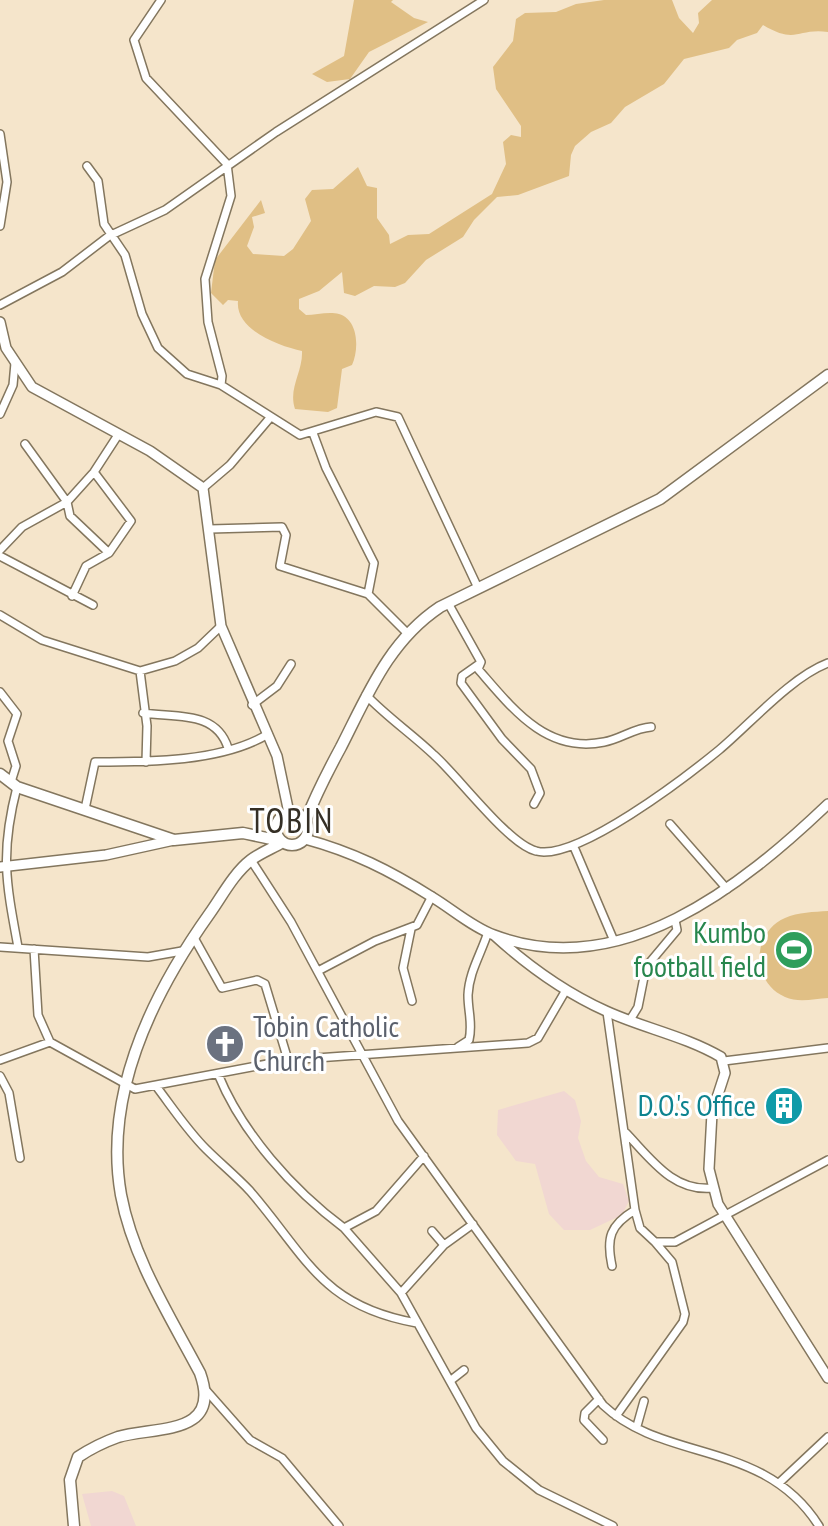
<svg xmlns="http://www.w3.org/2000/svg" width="828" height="1526" viewBox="0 0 828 1526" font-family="'PT Sans Narrow',sans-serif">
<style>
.commercial{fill:#f1d7d2}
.green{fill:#e0bf85}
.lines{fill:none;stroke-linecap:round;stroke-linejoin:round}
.minor-casing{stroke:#83765e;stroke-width:10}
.tertiary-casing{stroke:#83765e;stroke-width:12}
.secondary-casing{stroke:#83765e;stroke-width:13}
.minor{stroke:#fff;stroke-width:7}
.tertiary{stroke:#fff;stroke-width:9}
.secondary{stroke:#fff;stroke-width:10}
.labels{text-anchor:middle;stroke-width:6;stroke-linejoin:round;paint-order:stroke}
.leisure-label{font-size:30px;fill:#27864d;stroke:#fff;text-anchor:end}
.worship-label{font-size:30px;fill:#5b616d;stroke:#fff;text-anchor:start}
.culture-label{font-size:30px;fill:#0d838f;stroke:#fff;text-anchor:end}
.quarter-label{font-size:34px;letter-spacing:2px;fill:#352f25;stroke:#fff}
</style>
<rect width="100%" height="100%" fill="#f5e5cb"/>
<path class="commercial" d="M564 1091 575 1100 581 1121 578 1138 586 1161 599 1177 623 1184 629 1201 622 1215 590 1230H564L549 1214 535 1164 516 1161 497 1135 498 1110Z
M112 1491 124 1496 136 1526H91L82 1494Z"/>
<path class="green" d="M354 0H393L391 2 414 18 428 22 369 52 350 79 327 82 312 74 344 56Z
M604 0H672L679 18 693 33 699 23 698 13 712 0H828V32C796 28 797 45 763 25L757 33 737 40 729 48 684 59 664 84 625 107 611 123 591 132 575 146 571 155 569 176 518 195 497 197 474 220 463 237 426 260 405 283 395 287 374 286 355 296 344 293 342 272 319 291 299 299V309L306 315C316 315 329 311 339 314 359 320 359 350 352 365L342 369 337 408 328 412 295 409C288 388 303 372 302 351 279 346 235 330 238 301L228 300 223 305 211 293 215 260 261 200 265 213 252 217 254 227 247 246 253 254 284 256 293 249 311 221 305 199 312 190 333 189 358 167 367 186 377 188V218L389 235 390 244 408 235 429 234 492 194 506 164 503 142 511 135 521 137V126L496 89 493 67 513 41 516 19 525 13 556 12 576 4Z
M828 911V998C814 999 798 1003 785 997 751 982 751 933 785 918 798 912 814 912 828 911Z"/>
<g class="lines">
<g class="minor-casing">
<path id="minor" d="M161 0 134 40 146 78 227 164 231 196 205 279 208 322 222 376 221 385 300 435 376 412 398 417 478 588
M0 134 7 182 0 226
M87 166 98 181 104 224 125 255 142 314 158 348 187 374 221 385
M0 305 62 272 109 236 165 210 276 132 484 0
M0 414 13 385 15 363
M313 433 326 468 374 563 368 594
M94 472 131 521 109 553
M203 488 230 465 269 419
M210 529 282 527 286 535 280 566 368 594 407 633
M0 550 22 527 67 502 25 444
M0 556 93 605
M72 596 86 566 109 553 70 516 67 502 94 472 118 435
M448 603 481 662 478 669C512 708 546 754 604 742 621 739 634 728 651 727
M0 615 42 640 140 671 175 661 198 648 221 626
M479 664 462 676 461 683 502 739 531 769 540 793 534 804
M140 671 147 726 146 762
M0 692 17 714 8 741 16 766 11 782
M366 695C387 717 412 734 434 755 458 776 508 844 536 851 576 862 686 777 719 750 750 724 791 677 828 663
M252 705 277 686 291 664
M143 713C175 718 216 710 228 748
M17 787C0 853 6 882 18 947
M85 809 95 762C147 762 223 762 268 734
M670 824 727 889
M574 847 614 941
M251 860 291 922 398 1121 603 1405C664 1463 764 1439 819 1526
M411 929 403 968 412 1001
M193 936 222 988 257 980 265 984 288 1060
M0 947 148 957 182 951
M34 949 38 1015 50 1042 135 1089 288 1060 528 1043 538 1038 566 990
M318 971 375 941 417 925 432 896
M607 1012 635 1210 640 1228 655 1242H675L828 1160
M630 1020 638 1007 646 967 677 930 675 920
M458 1047 469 1040C473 1024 468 1012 468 995 469 972 481 954 488 932
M0 1060 50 1042
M724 1061 828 1048
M218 1074C242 1133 293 1190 344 1228L376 1211 424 1156
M0 1076 9 1093 20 1158
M156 1086C172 1107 187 1130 206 1149 220 1163 236 1176 250 1191 307 1257 321 1306 417 1323
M626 1133C651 1159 673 1192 713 1188
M344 1228 401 1293 476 1428 503 1461 539 1490 613 1526
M432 1231 444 1245 473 1224
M612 1266C606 1238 610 1225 635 1210
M401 1293 444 1245
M450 1381 464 1370
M205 1389 250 1440 282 1458 339 1526
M599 1399 585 1413 584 1420 603 1440
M616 1416 683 1322 685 1314 672 1262 655 1242
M637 1426 644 1401
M779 1483 828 1437"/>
</g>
<g class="tertiary-casing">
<path id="tertiary" d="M0 322 6 348 32 387 150 451 203 488 221 626 277 756 289 813
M305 839C353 852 389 870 432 897 452 909 472 927 494 935 621 983 742 886 828 804
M0 867 106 855 174 840
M494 935C528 966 564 992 606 1011 643 1028 685 1036 721 1057L725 1073 712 1113 709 1169 718 1204 828 1378"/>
</g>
<g class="secondary-casing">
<path id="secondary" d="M0 774 17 787 174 840 243 833 281 841
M276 829a16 16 0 1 1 32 0a16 16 0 1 1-32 0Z
M306 820C316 794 328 771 341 747 368 694 389 641 440 607L660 499 828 375
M74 1526 70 1480 78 1457C90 1449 104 1442 118 1437 154 1426 223 1437 200 1373 170 1316 133 1259 121 1195 103 1094 153 993 210 913 222 896 234 873 251 860 260 853 273 848 283 842"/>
</g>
<use href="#minor" class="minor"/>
<use href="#tertiary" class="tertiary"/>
<use href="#secondary" class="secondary"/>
</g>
<defs>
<g id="stadium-disc" transform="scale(2)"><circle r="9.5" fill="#2e9e5b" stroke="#fff"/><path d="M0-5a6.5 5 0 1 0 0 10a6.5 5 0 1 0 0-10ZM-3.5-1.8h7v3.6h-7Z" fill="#fff"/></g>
<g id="church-disc" transform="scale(2)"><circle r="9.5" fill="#6b7280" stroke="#fff"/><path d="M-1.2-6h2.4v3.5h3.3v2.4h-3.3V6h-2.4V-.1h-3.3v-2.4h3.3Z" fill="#fff"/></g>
<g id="building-disc" transform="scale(2)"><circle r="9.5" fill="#0f9aa8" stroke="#fff"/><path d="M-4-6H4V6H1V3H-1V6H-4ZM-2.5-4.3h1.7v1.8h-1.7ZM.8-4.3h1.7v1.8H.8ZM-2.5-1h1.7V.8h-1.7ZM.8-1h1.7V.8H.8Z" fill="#fff"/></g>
</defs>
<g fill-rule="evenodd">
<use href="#stadium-disc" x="794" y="950"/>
<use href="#church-disc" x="225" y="1044"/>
<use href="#building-disc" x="784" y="1106"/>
</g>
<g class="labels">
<g class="leisure-label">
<text x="766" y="943">Kumbo<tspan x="766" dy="34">football field</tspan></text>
</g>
<g class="worship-label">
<text x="253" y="1037">Tobin Catholic<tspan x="253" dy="34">Church</tspan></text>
</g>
<g class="culture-label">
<text x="756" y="1116">D.O.'s Office</text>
</g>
<g class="quarter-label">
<text x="292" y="833">TOBIN</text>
</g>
</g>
</svg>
